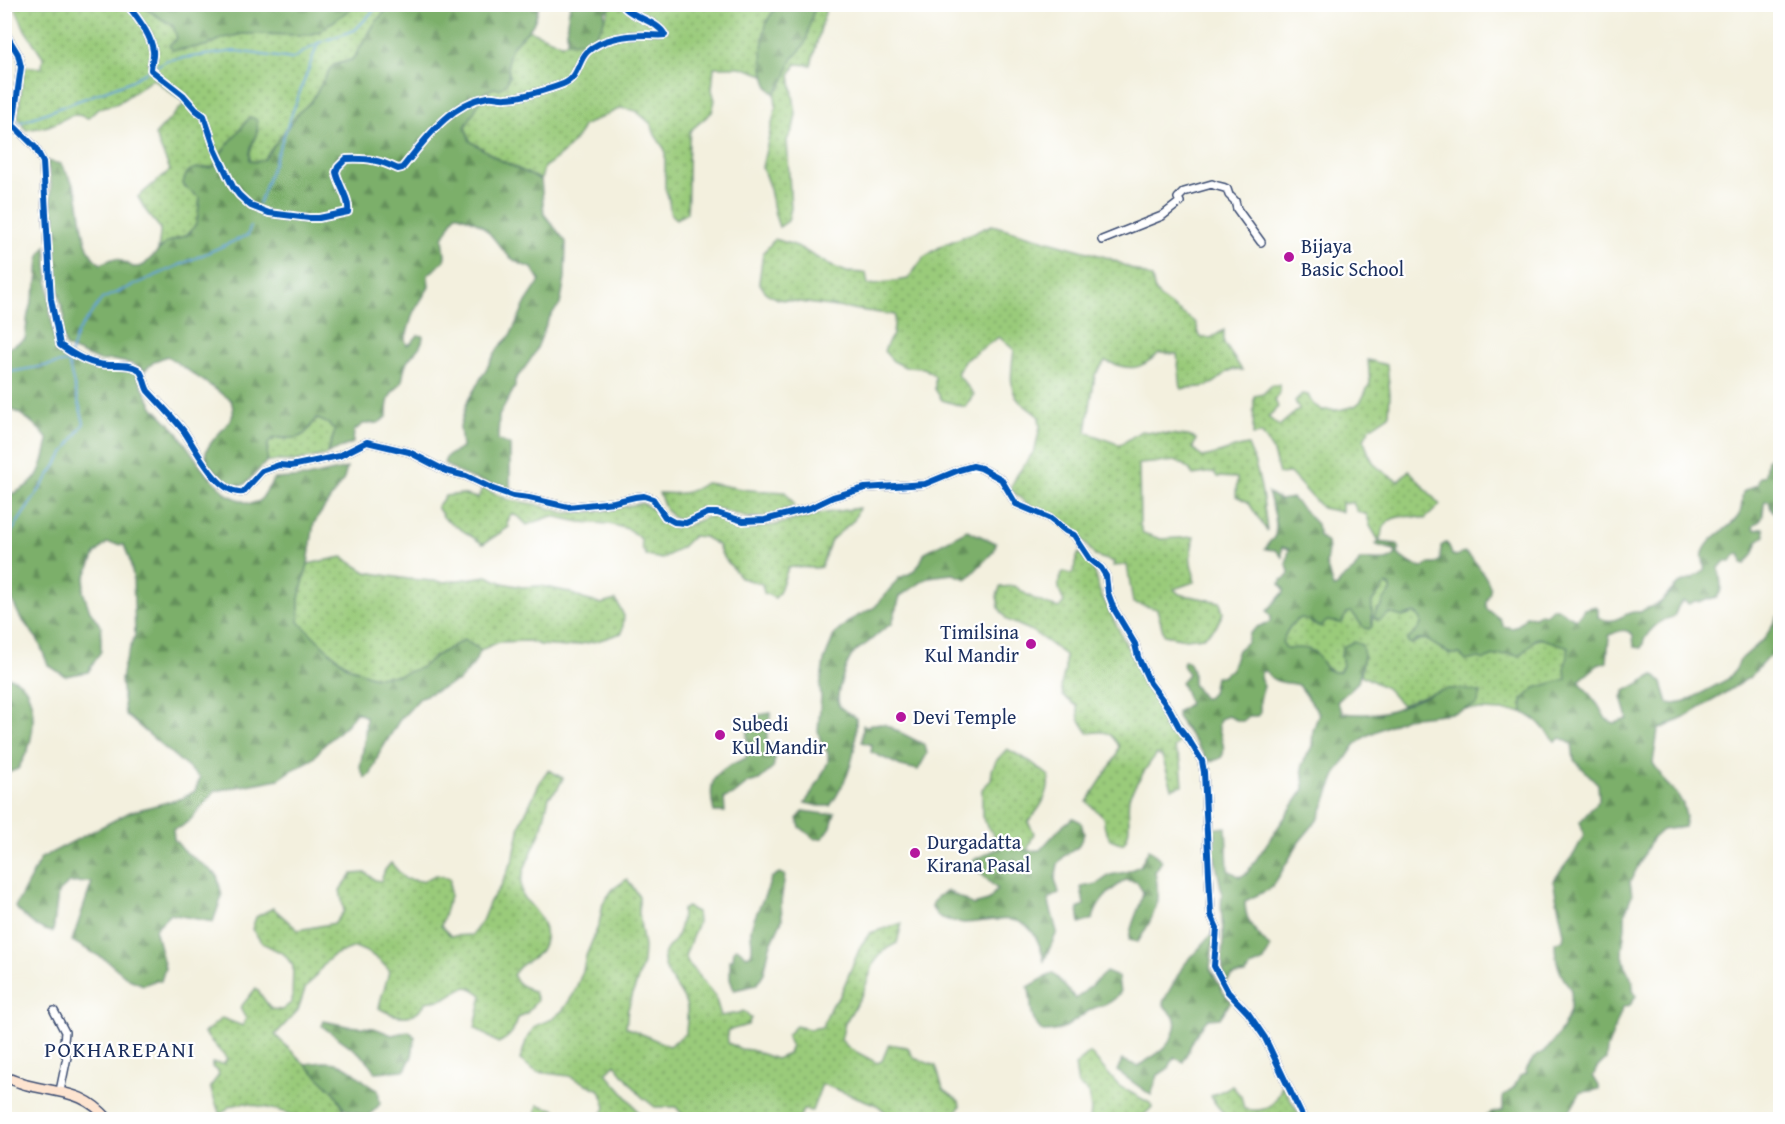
<svg xmlns="http://www.w3.org/2000/svg" width="1785" height="1124" viewBox="0 0 1785 1124" font-family="'Gentium Book Plus',serif">
<style>
.grass{fill:url(#grass-dots);stroke:#5a7d6c;stroke-width:1.5}
.forest{fill:url(#forest-firs);stroke:#4b6f64;stroke-width:1.5}
.lines{fill:none;stroke-linecap:round;stroke-linejoin:round}
.stream{stroke:#64a3d6;stroke-width:2}
.street-casing{stroke:#3b4c71;stroke-width:10}
.secondary-casing{stroke:#3b4c71;stroke-width:12}
.street{stroke:#fff;stroke-width:7}
.secondary{stroke:#fde4d0;stroke-width:9}
.cycleway-casing{stroke:#fff;stroke-width:10}
.cycleway{stroke:#0057b8;stroke-width:6}
.poi-dot{fill:#b5179e;stroke:#fff;stroke-width:2}
.labels{text-anchor:middle;stroke-width:4.5;stroke-linejoin:round;paint-order:stroke}
.poi-label{font-size:20px;fill:#1b2f5e;stroke:#fff;text-anchor:start}
.quarter-label{font-size:22px;letter-spacing:1.5px;fill:#1b2f5e;stroke:#fff}
</style>
<defs>
<pattern id="grass-dots" width="8" height="8" patternUnits="userSpaceOnUse" patternTransform="scale(1.5)"><rect width="8" height="8" fill="#9acb7a"/><path d="M2 2h.1M6 6h.1" fill="none" stroke="#7da567" stroke-width="1.8" stroke-linecap="round"/></pattern>
<pattern id="forest-firs" width="22" height="20" patternUnits="userSpaceOnUse" patternTransform="scale(1.5)"><rect width="22" height="20" fill="#7baf6a"/><path d="M5 1l3.5 6h-7zM16 11l3.5 6h-7z" fill="#648f5a"/></pattern>
</defs>
<rect width="100%" height="100%" fill="#fff"/>
<filter id="ink" filterUnits="userSpaceOnUse"><feTurbulence type="fractalNoise" baseFrequency=".0167" numOctaves="2"/><feDisplacementMap in="SourceGraphic" scale="12" xChannelSelector="R" yChannelSelector="G"/><feConvolveMatrix kernelMatrix="1 2 1 2 8 2 1 2 1" color-interpolation-filters="sRGB"/></filter>
<filter id="wash" filterUnits="userSpaceOnUse"><feTurbulence type="fractalNoise" baseFrequency=".008" numOctaves="4" result="noise"/><feDisplacementMap in="SourceGraphic" scale="24" xChannelSelector="R" yChannelSelector="G"/><feGaussianBlur stdDeviation="1.35" result="paint"/><feColorMatrix in="noise" values="0 0 0 0 0 0 0 0 0 0 0 0 0 0 0 0 0 1.4 0 .05"/><feComposite in="paint" operator="in"/></filter>
<g filter="url(#wash)">
<rect width="100%" height="100%" fill="#f3f0de"/>
<path class="grass" d="M14 5H140L173 26 177 38 170 46 179 50 206 46 224 38 243 34 309 35 320 31 356 5H390L375 23 355 56 351 60 334 65 330 69 311 102 299 112 264 159 254 162 250 160 249 154 258 130 246 121 236 136 221 153 217 163 213 167 197 168 186 188 200 197 197 222 191 231 187 235 166 243 158 250 160 234V228L146 211 138 197 170 170 155 135 185 103 153 79 118 103 98 109 88 118C69 110 67 120 51 125 43 128 34 128 26 130L18 118 24 66 42 68 43 57 25 30Z
M611 5H827L811 65 796 64 790 75 796 114 793 129 787 140 791 208 788 221 779 227 775 215 770 189 762 167 776 106 774 86 767 76 741 67H714L712 90 715 100 712 112 690 131C687 158 689 185 687 213L676 219 670 212 669 200 665 188V150L655 135 651 124 636 111 621 108 583 126C576 144 560 157 544 167L541 180 498 159 470 141 465 127 486 91 494 88 510 77C504 55 511 43 529 30L562 44C588 34 602 33 611 5Z
M992 225 1109 258 1152 278 1154 288 1160 298 1196 323 1200 337 1211 338 1224 330V343L1242 370C1223 367 1224 380 1209 385 1200 389 1190 386 1181 389L1177 354 1159 353C1138 372 1130 370 1105 361L1095 375 1086 432 1120 445 1141 431 1188 436 1196 439 1193 448 1202 457C1218 455 1232 447 1248 445 1260 472 1264 502 1267 531L1248 502 1236 496 1237 478 1217 477 1214 472 1193 475 1189 469 1177 461 1139 464 1140 525 1143 533 1161 539 1194 537C1193 545 1189 554 1191 562 1192 572 1195 571 1194 582L1174 589 1179 594 1220 602 1223 613 1216 627 1203 637 1186 639 1164 635 1157 609 1133 603 1127 565 1113 566 1114 562 1095 556 1080 536 1068 525 1027 504 1010 489 1017 475 1035 450 1040 427 1039 417C1033 411 1026 407 1020 402 1007 389 1012 366 1014 350L999 337 964 361 957 374 974 394 965 407 942 400 935 389V376L924 368 905 367 893 361 884 351 888 342 893 335 895 315 778 299 766 293 759 282 763 253 775 239 797 246 829 265 847 272 866 273 868 285 908 279 924 257 943 245Z
M1368 360 1387 365 1390 394 1389 415 1370 428 1364 439C1370 464 1377 469 1398 481L1409 470 1440 505 1425 519C1413 516 1392 513 1384 527 1382 531 1381 537 1379 541L1370 526 1367 515 1357 511 1353 503H1342V512L1322 508 1290 473 1279 474 1272 449 1262 434 1253 435 1254 396 1263 394 1272 385H1279L1280 391 1275 400 1278 407 1268 417 1279 426 1299 409 1295 401 1302 394 1308 395 1313 404 1322 410H1339L1355 406 1361 401 1370 383Z
M316 418 329 424 335 431 326 455 294 461H267L268 444 271 440 277 438 287 439 307 431Z
M705 483C718 484 730 487 743 489 757 492 771 490 785 492L795 505 771 517 748 518 716 508 705 509 684 520 675 519 666 510 659 493C679 494 688 495 705 483Z
M482 488 509 500 535 504 565 513 602 511 642 503 657 512 661 518 669 524 684 527 710 516H720L748 526H771L819 514 859 508 854 520 831 540 821 567C809 570 801 565 788 568L779 593 775 598 764 593 762 584 741 578 722 555 718 545 704 537 693 536 682 547 662 559 647 556 642 549 641 539 628 529 609 524 580 522 552 516 527 525 519 517 511 514 507 524 509 527 483 544 444 518 437 507 445 496 461 494 478 498Z
M1079 553C1092 563 1097 574 1099 590L1150 693 1167 715 1182 738 1174 748 1181 761 1183 785 1172 788 1162 756 1157 754C1152 759 1130 792 1129 798 1126 815 1134 830 1123 844L1110 839 1105 829 1103 817 1087 802 1116 757 1119 746C1109 730 1105 731 1088 733L1079 719 1077 706 1063 696 1061 685 1065 670V655L1032 631 1007 620 999 608 997 596 1000 587 1015 586C1028 597 1042 604 1059 608L1064 602C1059 591 1055 582 1064 572L1070 574 1074 572 1075 562Z
M342 557 366 572 408 579 445 582 487 576 503 583 522 587 541 586 569 592 583 599 601 604 616 600 624 616 622 633 597 641 566 647 540 645 529 641 499 642 481 650 464 640C455 645 445 650 436 656 431 659 427 664 422 667 368 697 334 656 299 622V598L308 564Z
M1385 585 1391 587V592L1383 602 1382 607 1376 611V619L1380 620 1390 613 1403 617 1414 613 1421 617C1424 627 1414 634 1408 640V642L1412 644C1431 631 1435 650 1451 654 1452 654 1459 654 1460 654L1465 660 1479 658 1484 660C1491 657 1500 654 1509 654 1515 655 1517 656 1523 654 1533 632 1552 637 1569 647L1565 666 1566 679 1522 700 1523 712 1463 709 1477 705 1481 693C1454 685 1427 692 1402 705L1386 688 1361 675 1364 656 1341 655 1343 665 1339 672C1326 673 1321 661 1314 651L1286 648 1282 642C1286 632 1290 623 1301 618L1308 619 1313 625 1327 621 1340 623 1347 613 1352 612 1364 628 1369 629 1372 626V602Z
M1007 749 1031 762 1049 776C1049 796 1041 807 1028 822L1034 833 1027 851 1011 844 1001 847 982 817V789L991 780 992 770 996 761Z
M548 770 563 778 558 788 549 797 541 831 525 867 521 882 522 896C536 910 554 929 541 950 537 956 528 960 522 965 518 967 516 972 513 975L519 984 534 992 537 1000 527 1013 518 1018C515 1030 510 1038 498 1043L475 1028 482 995C463 980 463 990 445 998 439 1001 432 1001 426 1002 414 1021 397 1019 379 1008 381 994 387 984 389 970 379 958 369 952 355 947L334 955 326 962 305 989 298 1010 275 1035 335 1093 344 1109 339 1113 337 1119H305L281 1111 245 1103 230 1106 220 1115 210 1087 219 1075 217 1070 212 1067V1063L224 1064 227 1059 204 1033 222 1018 243 1026 246 1019 240 1008 256 988 271 1009 282 1010 292 1002 293 966 284 954 262 943 252 929 256 917 273 908 298 930 335 923 344 911 340 890 352 874 366 873 375 880 381 881 385 870 391 863 405 879 422 881 436 875 450 878V896L441 926 451 936 472 935 482 921 490 901 501 886 514 857 520 825 541 780Z
M627 879 639 896V914L644 947 643 963 628 1009 626 1027 669 1046 686 1033C686 1025 689 1012 686 1004 681 989 663 975 664 957 664 950 669 947 673 942 680 933 682 921 682 910L687 907 697 912 698 922 685 956 689 964 715 996 721 1016 738 1013 743 1011 751 1018 748 1025 727 1031 728 1043 741 1049 751 1050 776 1059 788 1054 791 1045 787 1035 796 1026 809 1029 822 1027 831 1006 839 998 861 945 870 933 902 923 897 943 884 950 874 963 863 993 845 1023 841 1040 849 1048 877 1063 882 1061 889 1044 907 1047 914 1058 936 1066 943 1089 959 1101 960 1106 953 1119H894L877 1105 822 1084 812 1111 803 1110 799 1119H686L676 1107H655L641 1096 615 1064 606 1073 632 1103 643 1119H545L536 1112 538 1105 553 1109 572 1119H585L600 1116 606 1107 600 1090 569 1076 537 1072 520 1060 527 1038 535 1026 552 1019 563 1010 573 995 583 971 586 956 599 924 603 903 613 889Z
M1090 1053 1119 1086 1150 1103 1152 1107 1144 1115 1137 1119H1090L1091 1110 1088 1092 1078 1085 1075 1065Z
M1282 1085 1302 1119H1228L1215 1103 1211 1096 1232 1086 1241 1096 1244 1109C1267 1114 1276 1105 1282 1085Z"/>
<path class="forest" d="M140 5H356L320 31 309 35 243 34 224 38 206 46 173 50 169 46 177 38 173 26Z
M390 5H539C537 12 536 21 531 27 525 37 516 37 510 52 504 66 516 81 499 89L494 88 486 91 465 127 470 141 498 159 541 180 544 214 566 242 565 278 560 305C547 316 544 332 537 348 532 360 524 369 515 380V387L499 416 498 440 510 445V489C490 484 460 477 444 463L447 456 462 448 460 426 467 402 499 347 510 336 526 302 540 281 532 268C503 260 502 244 482 226 475 220 464 217 456 214L443 238 445 255 444 261 428 275 429 287 413 313 405 340 407 345 411 343 418 335 423 336C423 349 411 353 406 364 403 370 404 377 401 383 399 387 395 389 392 393 387 400 387 409 387 417L378 423 363 424 354 431 353 443 328 453 335 431 329 424 316 418C312 425 308 433 301 436 291 442 276 433 269 442 266 447 268 455 267 461L245 484C236 488 230 485 224 479 219 474 211 468 207 462 198 446 230 428 233 414 234 409 232 405 231 400L167 356 155 361 144 371 133 364 113 360 99 361 66 347 61 331 65 318 57 288 50 228 51 183 47 161 61 164C66 173 74 183 77 193 82 212 81 254 101 264L112 259H118L133 267H138L144 265 166 243 187 235 191 231 197 222 200 198 186 188 183 184C187 163 198 170 213 167L217 163 221 153 250 117 256 119C262 134 247 145 250 160L254 162 264 159 299 112 311 102 330 69 334 65 351 60 355 56 375 23Z
M570 5V4L613 5 605 12C605 33 587 45 567 42V22Z
M778 5H817C809 18 810 28 806 41 803 49 796 54 792 60 785 73 788 82 774 93 759 84 761 40 766 25 768 17 773 11 778 5Z
M46 246 50 310 56 349 63 355 95 366 127 370 133 372 137 375 146 394 154 408 175 429 205 472 228 495 250 504 260 501 274 479 307 477 347 468 344 479 314 523 308 564 299 598V622L329 651 348 667 374 677 399 675 422 667 435 656 464 640 481 650 473 665 459 681 421 697 399 721 379 754 371 774 365 778 360 768 365 737 366 717 357 712 347 724 322 747 313 759 294 769 279 779 215 791 191 819 181 827 173 829 174 839 183 850 217 875 222 896 213 922 170 914 155 929 165 968 161 981H154L143 985 129 979 106 960 72 941 92 882 69 883 58 893 53 932C36 929 27 919 15 907L41 858 130 812 183 798 195 791 200 778 125 714 121 680 123 668 135 635 133 575 129 558 124 545 107 543 95 554 85 578 83 591 89 609 101 627V651L88 672 65 676 48 665 38 640 20 617 10 596 5 595 4 497C38 485 41 474 48 440 38 426 21 412 4 406L5 350 25 339C27 329 26 320 29 310 31 301 35 292 37 282 40 266 35 260 46 246Z
M1773 456 1780 461V518L1771 509 1769 501H1765C1761 511 1767 519 1755 524L1753 528 1756 530 1764 528 1765 536 1758 541 1753 555 1745 564H1742L1741 555 1738 554 1734 557 1731 562H1724L1719 568C1719 576 1725 593 1716 597 1712 599 1708 598 1702 602L1695 601 1689 604 1683 601C1676 605 1678 612 1673 617 1669 621 1664 619 1660 622 1655 626 1647 634 1644 640 1643 643 1643 646 1641 648L1634 647 1633 635C1626 627 1617 631 1609 636L1607 662 1598 665 1579 681 1598 705 1606 719 1614 723 1628 719 1622 697 1625 691 1654 675 1662 683 1668 703 1675 704 1685 702 1728 679 1736 669 1740 660 1765 638 1777 617H1780V652L1767 658 1750 677 1717 698 1708 703 1684 718 1658 730 1653 763 1666 783 1677 794 1683 804 1686 817 1684 827 1662 830 1652 839 1630 882 1632 894 1625 914V927L1622 951 1626 968 1633 982V990L1636 996 1630 1005 1624 1006 1622 1009 1607 1049 1606 1059 1597 1068 1593 1076 1599 1086V1089L1592 1091 1581 1092C1574 1101 1572 1115 1558 1116L1557 1119H1482L1489 1114 1503 1110V1097L1514 1087 1520 1076 1527 1073 1526 1070C1528 1066 1531 1062 1534 1058 1538 1054 1545 1052 1549 1047 1562 1032 1576 1008 1570 987 1559 975 1555 959 1555 943L1563 940 1564 934 1553 881 1574 854 1584 835 1580 822 1599 800 1598 784 1574 760 1572 744 1561 738 1555 741 1538 722 1523 712 1522 700 1535 688 1566 679 1565 666 1569 647 1539 638 1535 639 1520 656 1509 654 1494 656 1484 660 1479 658 1466 661 1460 654H1450L1425 639 1418 640 1410 644 1407 640C1416 632 1430 622 1414 613L1402 617 1390 613 1380 620 1376 619 1374 617 1376 611 1382 606 1383 600 1391 592V587L1387 585 1383 587 1372 602V626L1369 629 1364 628 1352 612 1347 613 1342 623 1327 621 1321 627C1313 625 1309 619 1301 618 1291 622 1286 632 1282 642L1286 648C1295 649 1307 646 1314 652 1324 660 1323 674 1339 672L1343 665 1341 655 1342 647 1354 642 1362 645 1364 656 1358 682 1337 702 1343 713C1357 715 1382 714 1395 709 1413 702 1429 692 1448 689 1460 688 1470 690 1481 693L1477 705 1453 713 1405 718 1366 736 1355 745 1337 772 1319 818 1299 842 1278 878 1270 889 1245 901C1245 925 1256 930 1270 948L1264 961 1251 967 1246 974 1234 975 1226 982C1219 961 1224 951 1223 931 1222 918 1220 905 1222 893L1209 829 1226 827 1228 870 1240 877 1247 873 1304 789 1302 765 1312 746 1313 731 1319 713 1299 685C1288 682 1272 684 1267 672L1262 671 1260 678 1264 686 1260 700V713L1257 716H1249L1243 721H1239L1228 716 1220 719C1219 722 1218 726 1219 729 1221 737 1230 757 1216 760 1213 761 1209 760 1206 760L1203 753 1177 717V712L1188 705 1189 702 1181 682 1188 674 1183 665 1184 661H1188C1194 668 1193 675 1193 684L1203 698H1207L1212 693 1215 677 1224 675 1226 672 1231 670 1238 650 1247 642 1249 634 1257 627 1270 622 1271 617 1267 611 1284 592V589L1280 584 1281 580C1293 575 1289 572 1286 563L1287 561 1289 549 1282 547V557L1276 550 1265 549 1270 541 1274 539C1279 523 1273 508 1268 493L1280 500 1292 498 1317 524 1319 536 1327 543 1328 550 1326 563 1333 588 1337 587 1341 580 1354 570 1360 560C1373 558 1386 565 1396 554L1394 550 1377 545 1376 544 1378 542 1397 544 1399 547 1398 554C1402 559 1416 567 1423 568L1429 564H1435L1440 560 1441 546 1446 543 1449 546 1452 555 1456 556 1464 552C1472 556 1492 582 1490 591 1488 599 1484 600 1487 609L1500 619 1503 626 1512 628 1518 625 1526 616 1535 617 1540 613 1546 614 1552 608H1557L1575 619 1579 617 1584 609 1596 606 1598 609V617C1617 628 1624 609 1641 612 1646 606 1652 608 1658 604 1667 599 1670 589 1679 584 1687 580 1697 577 1704 571 1706 564 1701 559 1703 553 1709 535 1730 530 1739 515 1743 508 1741 500 1743 492L1758 484 1759 478 1765 475 1767 460Z
M967 530 996 543 994 551 967 579 953 574 929 577 900 596 892 624C881 629 876 637 866 644 862 647 857 649 854 653 847 660 833 698 840 707 844 711 852 714 856 718 857 753 850 777 830 806H819L805 803 819 781 828 762V753L821 742 818 731 821 697 820 687 824 661 834 635 850 620 875 607 899 578 911 573 919 565 925 552Z
M5 677C35 679 36 720 30 743 28 752 22 761 18 769L5 774Z
M771 713C769 724 766 731 767 742L775 748 776 754 773 768 759 780 748 783 733 795 724 798 725 812H714C706 778 715 771 746 758 749 748 747 746 747 737 747 729 754 721 759 715Z
M870 724H884L925 745 927 754 918 770 901 766 871 752 872 745 862 742 863 725 868 727Z
M804 811 824 814 835 813 831 827 823 838 815 839 800 827 797 819Z
M1073 818 1081 822 1084 834 1078 847 1064 856 1058 864 1055 879 1059 893 1048 899 1057 932 1044 961C1042 952 1039 942 1034 934 1019 910 987 923 964 923 954 922 946 920 937 916L931 906 938 896 948 891 973 905 988 901 997 889 971 864 975 859 1001 847 1011 844 1027 851 1040 850 1061 827Z
M1149 849 1162 861 1155 872C1162 902 1154 917 1138 942L1129 940C1130 923 1140 910 1143 892L1137 882 1126 880C1111 889 1097 902 1093 919L1080 924 1078 908 1084 905 1081 887 1097 884 1110 875 1126 872 1140 866Z
M779 873 785 875 781 902 782 920 770 946 764 973 756 985 734 990 730 979V960H733L734 949 737 948 747 956 751 954C754 945 750 938 751 929 755 911 767 896 771 878Z
M1214 932 1210 968 1223 992 1231 1001 1220 1018 1208 1019C1195 1032 1191 1046 1183 1062L1174 1057 1169 1068 1158 1075 1151 1095 1117 1071 1122 1060 1138 1066C1152 1057 1166 1051 1173 1035 1175 1030 1177 1022 1174 1017 1170 1010 1165 1010 1163 1002L1183 966Z
M1106 972 1118 977 1120 993C1108 1008 1100 1003 1087 1012 1070 1023 1065 1032 1043 1032 1026 1016 1034 1005 1028 987L1053 973 1076 999Z
M324 1021 347 1026 374 1028 392 1035 409 1031 415 1037 412 1056 405 1070 375 1072C371 1057 335 1037 322 1026Z
M323 1062C329 1062 337 1062 342 1065 356 1071 364 1084 378 1090L380 1104 368 1117 344 1109 335 1093 305 1064Z"/>
<g class="lines">
<path class="stream" d="M154 68 167 60 236 51 292 59 318 43
M16 124 131 81 149 70
M259 203 318 43 355 30 380 4
M4 373 67 362
M4 543 84 423 68 362 77 333 102 299 248 235 250 227"/>
</g>
</g>
<g filter="url(#ink)">
<g class="lines">
<g class="street-casing">
<path id="street" d="M127 4C137 18 151 34 153 51 154 57 151 63 151 70L183 95 196 110 204 116 215 149 233 187 239 195 251 206 269 213 309 218H319L348 212C350 199 339 186 336 172L338 167 346 159C368 158 379 160 398 169L402 168C425 140 450 103 488 97 494 96 500 99 506 98 520 98 550 89 563 84 578 79 578 61 587 52 601 38 629 35 647 35 654 35 659 36 665 35 657 21 637 19 625 8L627 4
M4 31 18 54 21 67 13 125 35 147 43 162 51 299 60 345C71 353 85 362 99 364 112 367 126 362 138 369 144 374 144 384 148 391 160 404 172 416 183 430 196 448 217 495 243 492L262 471 279 465 291 466 339 456 367 442 409 452 446 471 466 476 493 489 513 496 529 498 568 507 614 502 635 497 644 496 653 499 665 517 674 522 686 523 708 513H717L743 521 765 520 810 508 833 497 865 488 925 484 959 470 973 466 981 468 1001 479 1016 504 1049 518 1066 531 1074 535 1090 559 1101 568 1106 576 1108 593 1114 609 1135 644 1138 657 1150 683 1170 710 1179 727 1189 740 1202 761 1204 772 1211 915 1217 928 1214 966 1228 992 1248 1013 1265 1038 1304 1120
M1102 240 1162 216 1180 202 1178 198 1184 192 1212 184C1217 187 1222 186 1227 189L1229 195 1235 201 1237 209 1261 242
M54 1011 65 1032 63 1051 67 1057 60 1091"/>
</g>
<g class="secondary-casing">
<path id="secondary" d="M4 1077C12 1079 19 1083 27 1085 62 1094 83 1090 109 1120"/>
</g>
<use href="#street" class="street"/>
<use href="#secondary" class="secondary"/>
<g class="cycleway-casing">
<path id="cycleway" d="M127 4C137 18 151 34 153 51 154 57 151 63 151 70L183 95 196 110 204 116 215 149 233 187 239 195 251 206 269 213 309 218H319L348 212C350 199 339 186 336 172L338 167 346 159C368 158 379 160 398 169L402 168C425 140 450 103 488 97 494 96 500 99 506 98 520 98 550 89 563 84 578 79 578 61 587 52 601 38 629 35 647 35 654 35 659 36 665 35 657 21 637 19 625 8L627 4
M4 31 18 54 21 67 13 125 35 147 43 162 51 299 60 345C71 353 85 362 99 364 112 367 126 362 138 369 144 374 144 384 148 391 160 404 172 416 183 430 196 448 217 495 243 492L262 471 279 465 291 466 339 456 367 442 409 452 446 471 466 476 493 489 513 496 529 498 568 507 614 502 635 497 644 496 653 499 665 517 674 522 686 523 708 513H717L743 521 765 520 810 508 833 497 865 488 925 484 959 470 973 466 981 468 1001 479 1016 504 1049 518 1066 531 1074 535 1090 559 1101 568 1106 576 1108 593 1114 609 1135 644 1138 657 1150 683 1170 710 1179 727 1189 740 1202 761 1204 772 1211 915 1217 928 1214 966 1228 992 1248 1013 1265 1038 1304 1120"/>
</g>
<use href="#cycleway" class="cycleway"/>
</g>
</g>
<g class="poi-dot">
<circle cx="1289" cy="257" r="6"/>
<circle cx="1031" cy="644" r="6"/>
<circle cx="901" cy="717" r="6"/>
<circle cx="720" cy="735" r="6"/>
<circle cx="915" cy="853" r="6"/>
</g>
<g class="labels">
<g class="poi-label">
<text x="1301" y="253">Bijaya<tspan x="1301" dy="23">Basic School</tspan></text>
<text x="1019" y="639" text-anchor="end">Timilsina<tspan x="1019" dy="23">Kul Mandir</tspan></text>
<text x="913" y="724">Devi Temple</text>
<text x="732" y="731">Subedi<tspan x="732" dy="23">Kul Mandir</tspan></text>
<text x="927" y="849">Durgadatta<tspan x="927" dy="23">Kirana Pasal</tspan></text>
</g>
<g class="quarter-label">
<text x="120" y="1057">POKHAREPANI</text>
</g>
</g>
<rect width="1785" height="1124" fill="none" stroke="#fff" stroke-width="24"/>
</svg>
